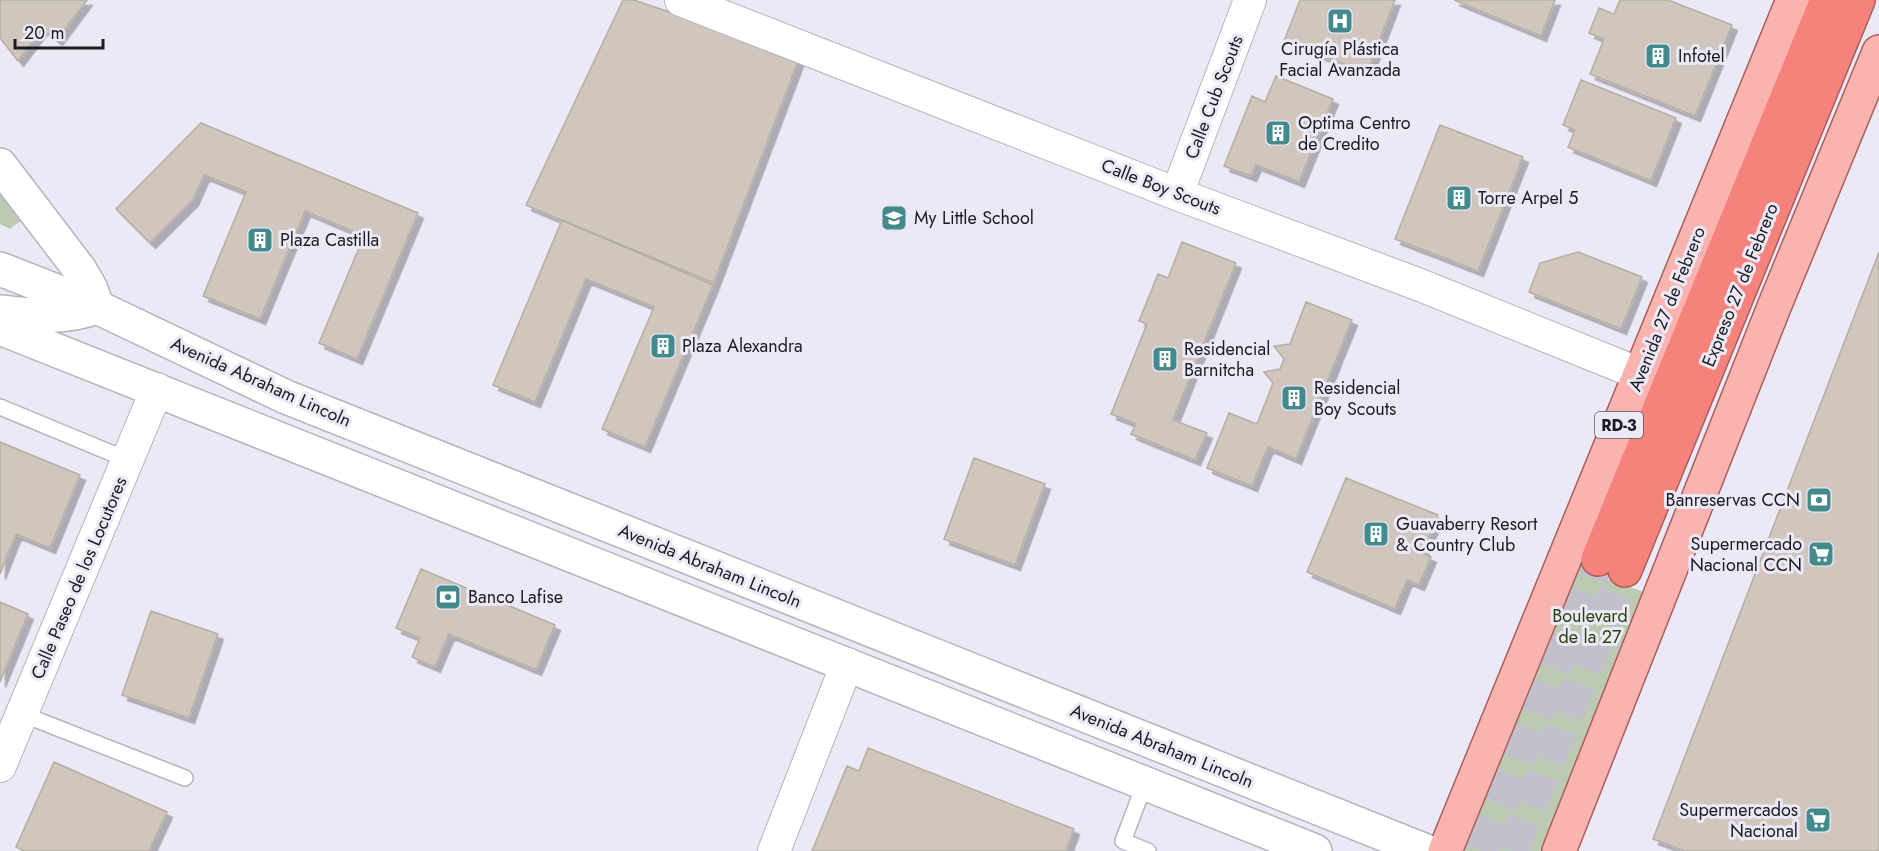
<svg xmlns="http://www.w3.org/2000/svg" width="1879" height="851" viewBox="0 0 1879 851" font-family="Jost,sans-serif">
<style>
.green{fill:#bdcab2}
.building{fill:#d0c6bd;stroke:#b7aea4;stroke-width:1.5;filter:url(#shadow)}
.lines{fill:none;stroke-linecap:round;stroke-linejoin:round}
.motorway-tunnel{stroke:#c2c0cb;stroke-width:33;stroke-dasharray:33 16;stroke-linecap:butt}
.service-casing{stroke:#b6b3bf;stroke-width:18}
.minor-casing{stroke:#b6b3bf;stroke-width:34}
.secondary-casing{stroke:#b6b3bf;stroke-width:36}
.primary-casing{stroke:#aa5e5b;stroke-width:36}
.motorway-casing{stroke:#aa5e5b;stroke-width:36}
.service{stroke:#fff;stroke-width:15}
.minor{stroke:#fff;stroke-width:32}
.secondary{stroke:#fff;stroke-width:33}
.primary{stroke:#fab4b0;stroke-width:33}
.motorway{stroke:#f6827c;stroke-width:33}
.labels{text-anchor:middle;stroke-width:6;stroke-linejoin:round;paint-order:stroke}
.shield{fill:#ece9f6;stroke:#5a5960;stroke-width:1.5}
.shield-label{font-size:16px;font-weight:bold;fill:#1c1b1f}
.poi-label{font-size:18px;fill:#1c1b1f;stroke:#ece9f6;text-anchor:start}
.street-label{font-size:18px;fill:#1c1b1f;stroke:#ece9f6}
.park-label{font-size:18px;fill:#2a430d;stroke:#ece9f6}
</style>
<defs>
<filter id="shadow"><feDropShadow dx="5.5" dy="5.5" stdDeviation="0" flood-color="#0004"/></filter>
</defs>
<rect width="100%" height="100%" fill="#ece9f6"/>
<path class="green" d="M0 188 24 218 10 229 0 224Z
M1570 566 1647 593 1543 851H1457Z"/>
<path class="building" d="M0 0H87L57 40 42 29 18 61 0 38Z
M623 0H634L800 56 713 285 526 205Z
M1300 0H1395L1367 73 1284 41Z
M1454 0H1555L1541 36Z
M1620 0H1668L1732 25 1695 116 1590 74 1604 39 1589 33 1599 8 1614 14Z
M1276 76 1333 99 1299 182 1256 165 1251 176 1224 166 1252 96 1265 102Z
M1581 80 1676 118 1651 181 1568 147 1575 130 1563 125Z
M201 123 418 213 357 359 319 343 364 236 305 211 260 319 203 296 246 192 204 175 193 200 150 243 116 209Z
M1440 125 1523 157 1478 271 1395 239Z
M562 220 714 283 645 447 602 429 654 307 586 279 535 402 493 385Z
M1182 242 1236 263 1173 420 1207 433 1195 460 1131 434 1136 424 1111 414 1147 324 1139 321 1158 274 1168 278Z
M1578 252 1642 277 1621 329 1529 292 1540 263Z
M1879 252V851H1685L1653 839Z
M1306 302 1352 320 1296 459 1268 447 1252 486 1207 468 1229 413 1257 424 1273 383 1264 372 1280 369 1284 359 1274 346 1290 344Z
M0 442 80 475 50 548 16 534 0 574Z
M974 458 1045 484 1015 565 944 539Z
M1346 478 1438 515 1422 553 1431 557 1419 585 1407 580 1395 609 1307 572Z
M421 569 555 625 536 670 449 634 435 667 412 657 420 638 396 628Z
M0 602 28 614 0 682Z
M151 611 218 634 189 718 122 695Z
M868 748 1074 829 1066 851H812L847 766 859 771Z
M54 762 167 812 149 851H24L16 847Z"/>
<g class="lines">
<path class="motorway-tunnel" d="M1482 851 1598 559
M1512 851 1625 570"/>
<g class="service-casing">
<path id="service" d="M0 407 128 460
M22 714 185 778
M1145 783 1123 841 1148 851"/>
</g>
<g class="minor-casing">
<path id="minor" d="M681 0 1177 194 1420 285 1640 374
M1177 194 1250 0
M0 766 157 389
M774 851 847 664"/>
</g>
<g class="secondary-casing">
<path id="secondary" d="M0 165 80 270 91 289 97 307C64 319 34 316 0 312
M0 269 97 307 286 397 1426 851
M0 328 1315 851"/>
</g>
<g class="primary-casing">
<path id="primary" d="M1445 851 1793 0
M1559 851 1774 307 1879 52"/>
</g>
<g class="motorway-casing">
<path id="motorway" d="M1598 559 1827 0
M1625 570 1858 0"/>
</g>
<use href="#service" class="service"/>
<use href="#minor" class="minor"/>
<use href="#secondary" class="secondary"/>
<use href="#primary" class="primary"/>
<use href="#motorway" class="motorway"/>
</g>
<defs>
<g id="hospital-square" transform="scale(1.35)"><rect x="-9" y="-9" width="18" height="18" rx="4" fill="#428a8b" stroke="#ece9f6"/><path d="M-5-5h3v3.5h4V-5h3V5h-3V1.5h-4V5h-3Z" fill="#fff"/></g>
<g id="building-square" transform="scale(1.35)"><rect x="-9" y="-9" width="18" height="18" rx="4" fill="#428a8b" stroke="#ece9f6"/><path d="M-4-6H4V6H1V3H-1V6H-4ZM-2.5-4.3h1.7v1.8h-1.7ZM.8-4.3h1.7v1.8H.8ZM-2.5-1h1.7V.8h-1.7ZM.8-1h1.7V.8H.8Z" fill="#fff"/></g>
<g id="school-square" transform="scale(1.35)"><rect x="-9" y="-9" width="18" height="18" rx="4" fill="#428a8b" stroke="#ece9f6"/><path d="M0-5L7-2L0 1L-7-2ZM-4 1L0 2.5L4 1V4Q0 6-4 4Z" fill="#fff"/></g>
<g id="bank-square" transform="scale(1.35)"><rect x="-9" y="-9" width="18" height="18" rx="4" fill="#428a8b" stroke="#ece9f6"/><path d="M-6-4H6V4H-6ZM0-2.3a2.3 2.3 0 1 0 0 4.6a2.3 2.3 0 1 0 0-4.6Z" fill="#fff"/></g>
<g id="supermarket-square" transform="scale(1.35)"><rect x="-9" y="-9" width="18" height="18" rx="4" fill="#428a8b" stroke="#ece9f6"/><path d="M-6-5.5h2.5l.6 2H6L4.5 2H-2.5L-4.4-4H-6ZM-1.5 3.2a1.3 1.3 0 1 0 .1 0ZM3 3.2a1.3 1.3 0 1 0 .1 0Z" fill="#fff"/></g>
</defs>
<g fill-rule="evenodd">
<use href="#hospital-square" x="1340" y="21"/>
<use href="#building-square" x="1658" y="56"/>
<use href="#building-square" x="1278" y="133"/>
<use href="#building-square" x="1459" y="198"/>
<use href="#school-square" x="894" y="218"/>
<use href="#building-square" x="260" y="240"/>
<use href="#building-square" x="663" y="346"/>
<use href="#building-square" x="1165" y="359"/>
<use href="#building-square" x="1294" y="398"/>
<use href="#bank-square" x="1819" y="500"/>
<use href="#building-square" x="1376" y="534"/>
<use href="#supermarket-square" x="1821" y="554"/>
<use href="#bank-square" x="448" y="597"/>
<use href="#supermarket-square" x="1818" y="820"/>
</g>
<g class="labels">
<rect class="shield" x="1595" y="412" width="48" height="26" rx="4.5"/>
<g class="shield-label">
<text x="1619" y="431">RD-3</text>
</g>
<g class="poi-label">
<text x="1340" y="55" text-anchor="middle">Cirugía Plástica<tspan x="1340" dy="21">Facial Avanzada</tspan></text>
<text x="1678" y="62">Infotel</text>
<text x="1298" y="129">Optima Centro<tspan x="1298" dy="21">de Credito</tspan></text>
<text x="1478" y="204">Torre Arpel 5</text>
<text x="914" y="224">My Little School</text>
<text x="280" y="246">Plaza Castilla</text>
<text x="682" y="352">Plaza Alexandra</text>
<text x="1184" y="355">Residencial<tspan x="1184" dy="21">Barnitcha</tspan></text>
<text x="1314" y="394">Residencial<tspan x="1314" dy="21">Boy Scouts</tspan></text>
<text x="1800" y="506" text-anchor="end">Banreservas CCN</text>
<text x="1396" y="530">Guavaberry Resort<tspan x="1396" dy="21">&amp; Country Club</tspan></text>
<text x="1802" y="550" text-anchor="end">Supermercado<tspan x="1802" dy="21">Nacional CCN</tspan></text>
<text x="468" y="603">Banco Lafise</text>
<text x="1798" y="816" text-anchor="end">Supermercados<tspan x="1798" dy="21">Nacional</tspan></text>
</g>
<g class="street-label">
<text transform="translate(1214 97) rotate(-69)" y="6">Calle Cub Scouts</text>
<text transform="translate(1161 187) rotate(21)" y="6">Calle Boy Scouts</text>
<text transform="translate(1740 285) rotate(-68)" y="6">Expreso 27 de Febrero</text>
<text transform="translate(1667 309) rotate(-68)" y="6">Avenida 27 de Febrero</text>
<text transform="translate(261 382) rotate(24)" y="6">Avenida Abraham Lincoln</text>
<text transform="translate(710 566) rotate(22)" y="6">Avenida Abraham Lincoln</text>
<text transform="translate(79 578) rotate(-67)" y="6">Calle Paseo de los Locutores</text>
<text transform="translate(1162 746) rotate(22)" y="6">Avenida Abraham Lincoln</text>
</g>
<g class="park-label">
<text x="1590" y="622">Boulevard<tspan x="1590" dy="21">de la 27</tspan></text>
</g>
</g>
<path d="M15 39v9h88v-9" fill="none" stroke="#1c1b1f" stroke-width="3"/>
<text x="24" y="39" font-size="18" fill="#1c1b1f" stroke="#ece9f6" stroke-width="4.5" paint-order="stroke">20 m</text>
</svg>
